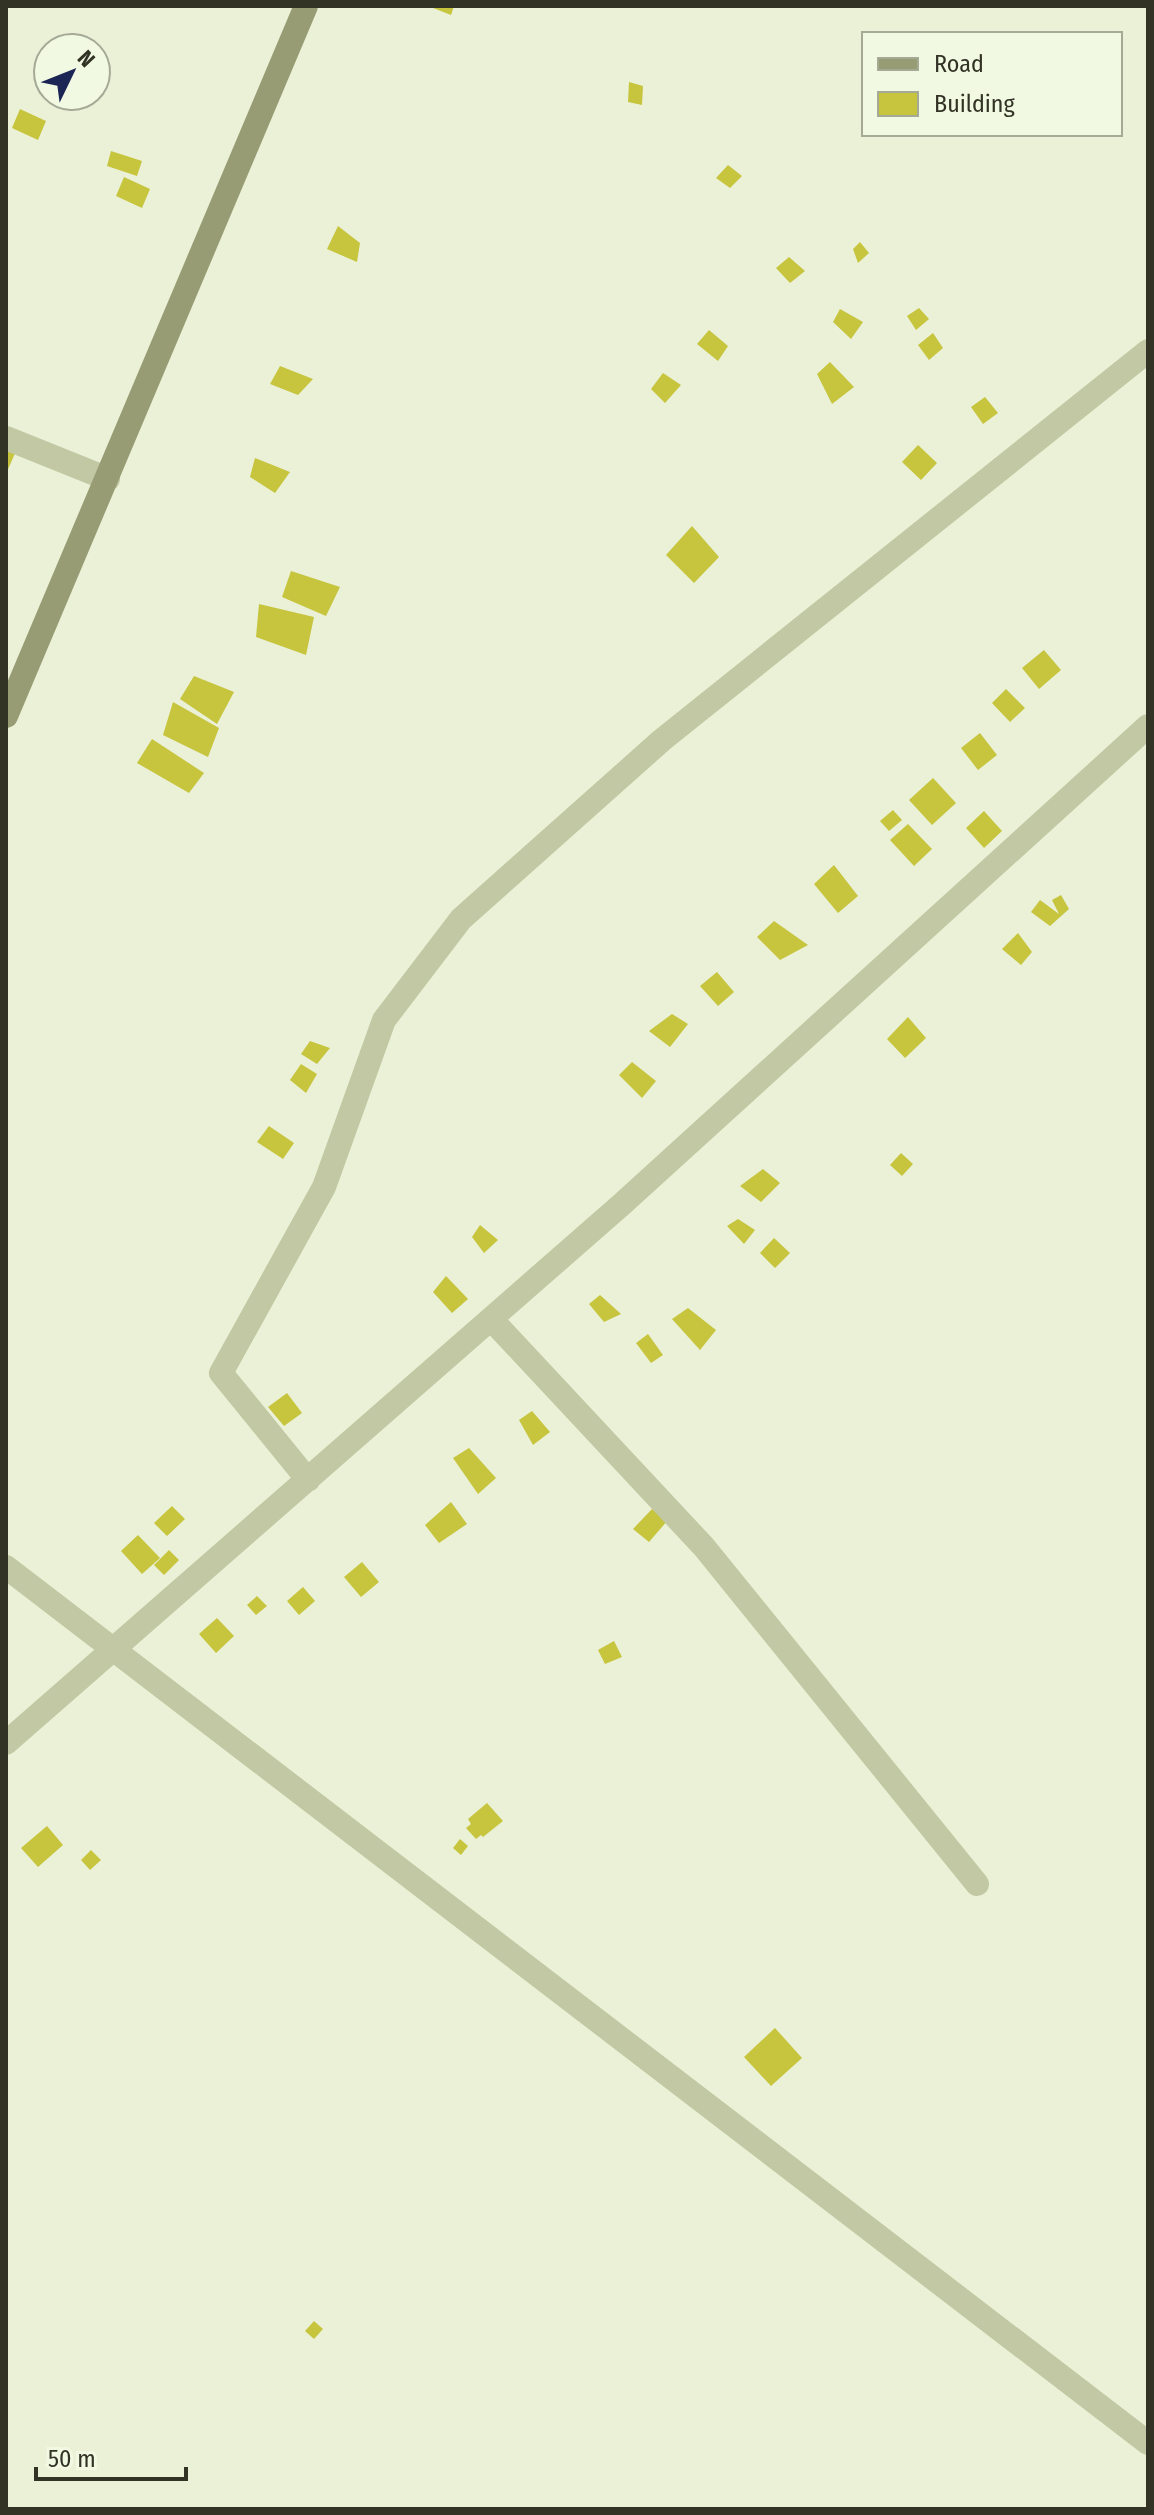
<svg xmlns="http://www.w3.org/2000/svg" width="1154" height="2515" viewBox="0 0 1154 2515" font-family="'Fira Sans Condensed',sans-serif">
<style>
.building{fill:#c7c43e}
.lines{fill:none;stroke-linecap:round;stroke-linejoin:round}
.street{stroke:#c1c8a3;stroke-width:24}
.secondary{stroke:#989c74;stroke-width:24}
</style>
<rect width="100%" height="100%" fill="#eaf1d6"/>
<path class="building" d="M428 6H454L451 15Z
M629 82 643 86 642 105 628 102Z
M20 109 46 121 38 140 12 128Z
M111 151 142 161 137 176 107 166Z
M728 165 742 176 730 188 716 178Z
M124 177 150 189 142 208 116 196Z
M338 226 360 243 357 262 327 249Z
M860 242 869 253 858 263 853 249Z
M789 257 805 271 790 283 776 268Z
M919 308 929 319 916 330 907 316Z
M840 309 863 322 851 339 833 322Z
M709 330 728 346 718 361 697 344Z
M933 333 943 348 929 360 918 345Z
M830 362 854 387 832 404 817 374Z
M280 366 313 379 298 395 270 384Z
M663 373 681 385 665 403 651 389Z
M985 397 998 413 983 424 971 407Z
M918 445 937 463 921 480 902 462Z
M6 447 16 451 6 474Z
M255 458 290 472 275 493 250 477Z
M692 526 719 557 694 583 666 555Z
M291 571 340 587 326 616 282 597Z
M259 604 314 617 306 655 256 637Z
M1044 650 1061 670 1039 689 1022 668Z
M194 676 234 692 217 724 180 699Z
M1006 689 1025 708 1010 722 992 703Z
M173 702 219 728 208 757 163 735Z
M980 733 997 755 978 770 961 748Z
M152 739 204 773 189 793 137 763Z
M933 778 956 803 932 825 909 800Z
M893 810 902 820 889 831 880 821Z
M984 811 1002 831 984 848 966 828Z
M908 824 932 849 914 866 890 840Z
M834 865 858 896 838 913 814 884Z
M1061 895 1069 909 1050 926 1031 912 1040 900 1059 914 1052 900Z
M774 921 808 945 780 960 757 937Z
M1018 933 1032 952 1021 965 1002 949Z
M717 972 734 992 718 1006 700 986Z
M672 1014 688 1024 670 1047 649 1031Z
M908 1017 926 1038 905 1058 887 1039Z
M310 1041 330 1048 317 1064 301 1054Z
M632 1062 656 1081 642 1098 619 1075Z
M301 1064 317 1074 306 1093 290 1080Z
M269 1126 294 1143 283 1159 257 1142Z
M901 1153 913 1164 902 1176 890 1165Z
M763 1169 780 1183 761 1202 740 1186Z
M738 1219 755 1230 744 1244 727 1226Z
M480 1225 498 1240 484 1253 472 1237Z
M774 1238 790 1253 775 1268 760 1253Z
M446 1276 468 1299 452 1313 433 1292Z
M600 1295 621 1314 604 1322 589 1304Z
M688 1308 716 1330 700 1350 672 1319Z
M648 1334 663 1355 651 1363 636 1343Z
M287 1393 302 1413 284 1426 268 1407Z
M532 1411 550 1432 533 1445 519 1420Z
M469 1448 496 1478 478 1494 453 1458Z
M451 1502 467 1524 439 1543 425 1525Z
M172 1506 185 1519 167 1536 154 1523Z
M652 1509 668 1520 649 1542 633 1529Z
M138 1535 160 1558 142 1574 121 1551Z
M169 1550 179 1560 164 1575 154 1565Z
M362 1562 379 1582 361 1597 344 1577Z
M303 1587 315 1601 299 1615 287 1601Z
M257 1596 267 1606 256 1615 247 1605Z
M217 1618 234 1636 216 1653 199 1634Z
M614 1641 622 1657 605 1664 598 1650Z
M487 1803 503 1821 483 1837 481 1835 476 1839 466 1828 471 1824 468 1819Z
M47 1826 63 1845 38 1867 21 1848Z
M460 1839 468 1846 461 1855 453 1848Z
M91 1850 101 1860 90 1870 81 1860Z
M775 2028 802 2058 771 2086 744 2057Z
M314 2321 323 2329 314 2339 305 2331Z"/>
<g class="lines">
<path class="street" d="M6 438 108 479
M491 1319 704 1547 977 1884
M308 1480 221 1373 324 1187 384 1020 461 919 662 740 1148 351
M6 1567 1148 2443
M6 1743 621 1205 1148 726"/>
<path class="secondary" d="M6 716 306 6"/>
</g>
<rect width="1154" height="2515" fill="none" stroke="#323325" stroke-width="16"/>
<rect x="862" y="32" width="260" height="104" fill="#f2f9e2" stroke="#a5aa96" stroke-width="2"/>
<rect x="878" y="58" width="40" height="12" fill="#989c74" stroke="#a5aa96" stroke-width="2"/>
<text x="934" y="72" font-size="24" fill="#323325">Road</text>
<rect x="878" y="92" width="40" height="24" fill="#c7c43e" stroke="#a5aa96" stroke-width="2"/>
<text x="934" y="112" font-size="24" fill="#323325">Building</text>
<g transform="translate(72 72) rotate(47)"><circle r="38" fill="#f2f9e2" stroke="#a5aa96" stroke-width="2"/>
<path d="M0-6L14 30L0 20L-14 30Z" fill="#1b2654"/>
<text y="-12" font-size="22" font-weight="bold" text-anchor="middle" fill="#323325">N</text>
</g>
<path d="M36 2467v12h150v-12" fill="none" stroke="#323325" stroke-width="4"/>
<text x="48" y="2467" font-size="24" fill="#323325" stroke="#f2f9e2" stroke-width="6" paint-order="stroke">50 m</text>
</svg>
